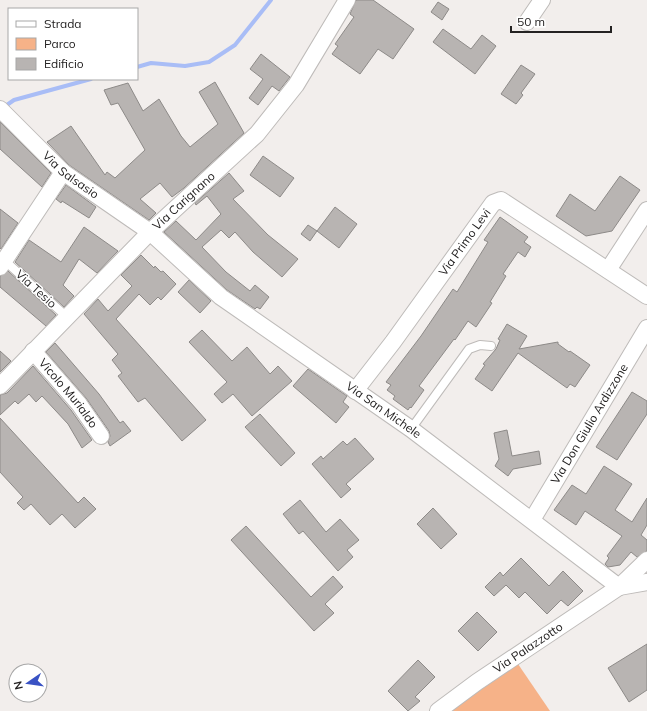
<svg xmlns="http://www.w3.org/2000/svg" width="647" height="711" viewBox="0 0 647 711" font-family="Mulish,sans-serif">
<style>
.green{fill:#f6b288}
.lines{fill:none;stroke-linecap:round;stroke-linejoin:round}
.stream{stroke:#a9bdf6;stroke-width:4}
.building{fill:#b8b4b2;stroke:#8d8a88}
.lane-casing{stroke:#bebbb9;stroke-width:10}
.street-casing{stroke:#bebbb9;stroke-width:18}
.lane{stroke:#fff;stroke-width:8}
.street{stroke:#fff;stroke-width:16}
.labels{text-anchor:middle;stroke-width:3;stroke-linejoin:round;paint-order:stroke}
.street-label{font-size:12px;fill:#242222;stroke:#fff}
</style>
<rect width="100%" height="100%" fill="#f2eeec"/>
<path class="green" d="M518 664 550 711H450Z"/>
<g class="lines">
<path class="stream" d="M137 67 151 63 185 66 209 62 235 45 271 0
M4 107 14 100 91 79"/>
</g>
<path class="building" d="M356 0H373L414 29 393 59 378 49 360 74 332 54 338 46 335 44 354 17 350 14Z
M438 2 449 9 442 20 431 12Z
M443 29 471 49 482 35 496 46 475 74 433 42Z
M261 54 290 77 279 91 272 86 258 105 249 98 263 79 250 69Z
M521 65 535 74 521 93 523 95 516 104 501 94Z
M215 82 244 133 184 188 172 197 160 183 140 199 156 213 149 220 69 165 47 142 71 126 105 175 107 172 115 178 145 150 118 103 111 105 104 90 128 83 143 111 159 99 181 136 190 147 218 124 199 92Z
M0 122 51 173 42 187 0 149Z
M263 156 294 178 280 197 250 175Z
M229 173 244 191 233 199 268 235 298 259 282 277 253 252 235 232 229 238 221 230 202 247 226 272 250 291 255 285 269 297 260 309 257 307 255 309 227 290 164 232 176 221 196 240 221 214 207 196 196 205 195 203Z
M620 176 640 190 612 231 586 236 556 216 570 194 595 211Z
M66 185 96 207 89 218 62 201 61 203 56 199Z
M335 207 357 224 339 248 317 231Z
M0 209 18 223 1 249 0 248Z
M500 217 528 237 524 242 531 247 525 257 518 252 503 274 506 276 490 302 492 303 476 327 468 321 455 340 454 339 419 386 424 390 411 408 410 407 408 410 393 399 395 396 387 390 391 385 386 382 421 336 453 289 457 292 488 242 484 240Z
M308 225 317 231 310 241 301 234Z
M84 227 118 251 97 273 79 259 63 285 74 296 64 307 15 262 29 240 61 262Z
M141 255 154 268 155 266 161 272 163 271 176 284 161 300 158 297 150 305 139 294 116 319 206 420 182 441 145 398 138 402 118 376 122 373 112 360 118 354 84 314 98 299 108 311 132 286 121 275Z
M8 271 56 315 46 326 0 287V276Z
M189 280 211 301 200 313 178 292Z
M507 324 527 336 519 349 558 342V344L569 352 570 351 590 365 575 387 570 384 567 388 518 353 492 391 475 379 485 365 483 364 496 349 500 340 498 339Z
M202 330 232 361 247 347 270 374 278 366 292 381 252 416 233 394 222 403 214 394 227 382 189 342Z
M55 343 99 394 120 423 123 421 131 431 110 446 108 442 110 436 109 431 86 398 46 352Z
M0 351 11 361 0 372Z
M33 366 71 410 92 440 82 448 68 424 42 396 36 402 29 394 18 404 15 401 0 415V395L7 393Z
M308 369 347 396 343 402 349 407 336 423 293 386Z
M632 392 647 401V414L617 460 596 447Z
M260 414 295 453 281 466 245 427Z
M0 418 78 503 84 497 96 509 75 528 62 514 50 525 31 504 24 510 17 503 23 497 0 472Z
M507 430 512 456 539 451 541 464 513 469 508 476 495 466 499 459 494 433Z
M355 438 374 459 346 484 351 489 341 498 312 464 321 456 323 459 343 441 347 445Z
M604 466 632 484 615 510 632 522 647 498V525L641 535 647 540V551L637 557 631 552 620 565 608 567 605 564 609 558 607 556 622 536 585 511 576 525 554 510 572 485 586 494Z
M300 500 326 532 340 519 359 540 347 550 353 557 338 571 303 531 299 534 283 514Z
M433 508 457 534 441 549 417 524Z
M246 526 311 597 333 576 343 587 325 604 334 613 314 631 231 540Z
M521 558 549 586 563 571 583 591 568 606 561 600 547 614 525 592 519 598 506 585 494 596 485 587 500 572 503 576Z
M477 612 497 632 478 651 458 631Z
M647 644V690L629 702 608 668Z
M418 660 435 677 415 697 420 701 408 711 388 691Z"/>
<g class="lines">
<g class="lane-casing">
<path id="lane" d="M4 260 67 317
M411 429 469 349 480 345 491 346"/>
</g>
<g class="street-casing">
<g id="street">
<path d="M527 22 542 0"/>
<path id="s1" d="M0 109 63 172 150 232 221 297 411 429 619 587"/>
<path d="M0 267 63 172"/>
<path d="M608 270 647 210"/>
<path id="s2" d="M33 351 79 404 101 436"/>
<path id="s3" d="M0 386 150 232 257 134 296 85 347 0"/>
<path id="s4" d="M355 391 393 342 493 203 501 200 647 296"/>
<path id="s5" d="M532 520 647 328"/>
<path d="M619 587 647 582"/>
<path id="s6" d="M438 711 477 682 619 587 647 560"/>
</g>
</g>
<use href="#lane" class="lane"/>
<use href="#street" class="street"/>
</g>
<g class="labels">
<g class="street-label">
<text dy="4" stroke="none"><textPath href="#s1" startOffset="97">Via Salsasio</textPath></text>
<text dy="4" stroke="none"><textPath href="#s3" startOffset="261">Via Carignano</textPath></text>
<text dy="4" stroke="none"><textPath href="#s4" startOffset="185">Via Primo Levi</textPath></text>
<text transform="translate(36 289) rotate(42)" y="4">Via Tesio</text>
<text dy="4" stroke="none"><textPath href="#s2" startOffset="55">Vicolo Murialdo</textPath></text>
<text dy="4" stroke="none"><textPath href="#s1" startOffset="489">Via San Michele</textPath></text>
<text dy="4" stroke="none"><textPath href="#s5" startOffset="112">Via Don Giulio Ardizzone</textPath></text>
<text dy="4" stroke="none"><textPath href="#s6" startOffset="110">Via Palazzotto</textPath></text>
</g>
</g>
<rect x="8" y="8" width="130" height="72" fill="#ffffff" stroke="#a7a7a7"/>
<rect x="16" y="21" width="20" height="6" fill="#ffffff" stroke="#a7a7a7"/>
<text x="44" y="28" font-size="12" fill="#242222">Strada</text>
<rect x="16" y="38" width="20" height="12" fill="#f6b288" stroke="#a7a7a7"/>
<text x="44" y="48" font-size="12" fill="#242222">Parco</text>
<rect x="16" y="58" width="20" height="12" fill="#b8b4b2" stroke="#a7a7a7"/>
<text x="44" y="68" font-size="12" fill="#242222">Edificio</text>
<g transform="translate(28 683) rotate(257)"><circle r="19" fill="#ffffff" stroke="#a7a7a7"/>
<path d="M0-3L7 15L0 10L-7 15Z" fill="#3952c4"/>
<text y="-6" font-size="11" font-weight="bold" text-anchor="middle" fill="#242222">N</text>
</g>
<path d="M511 26v6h100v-6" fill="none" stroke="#242222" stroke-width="2"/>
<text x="517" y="26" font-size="12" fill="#242222" stroke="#ffffff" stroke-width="3" paint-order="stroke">50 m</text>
</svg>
